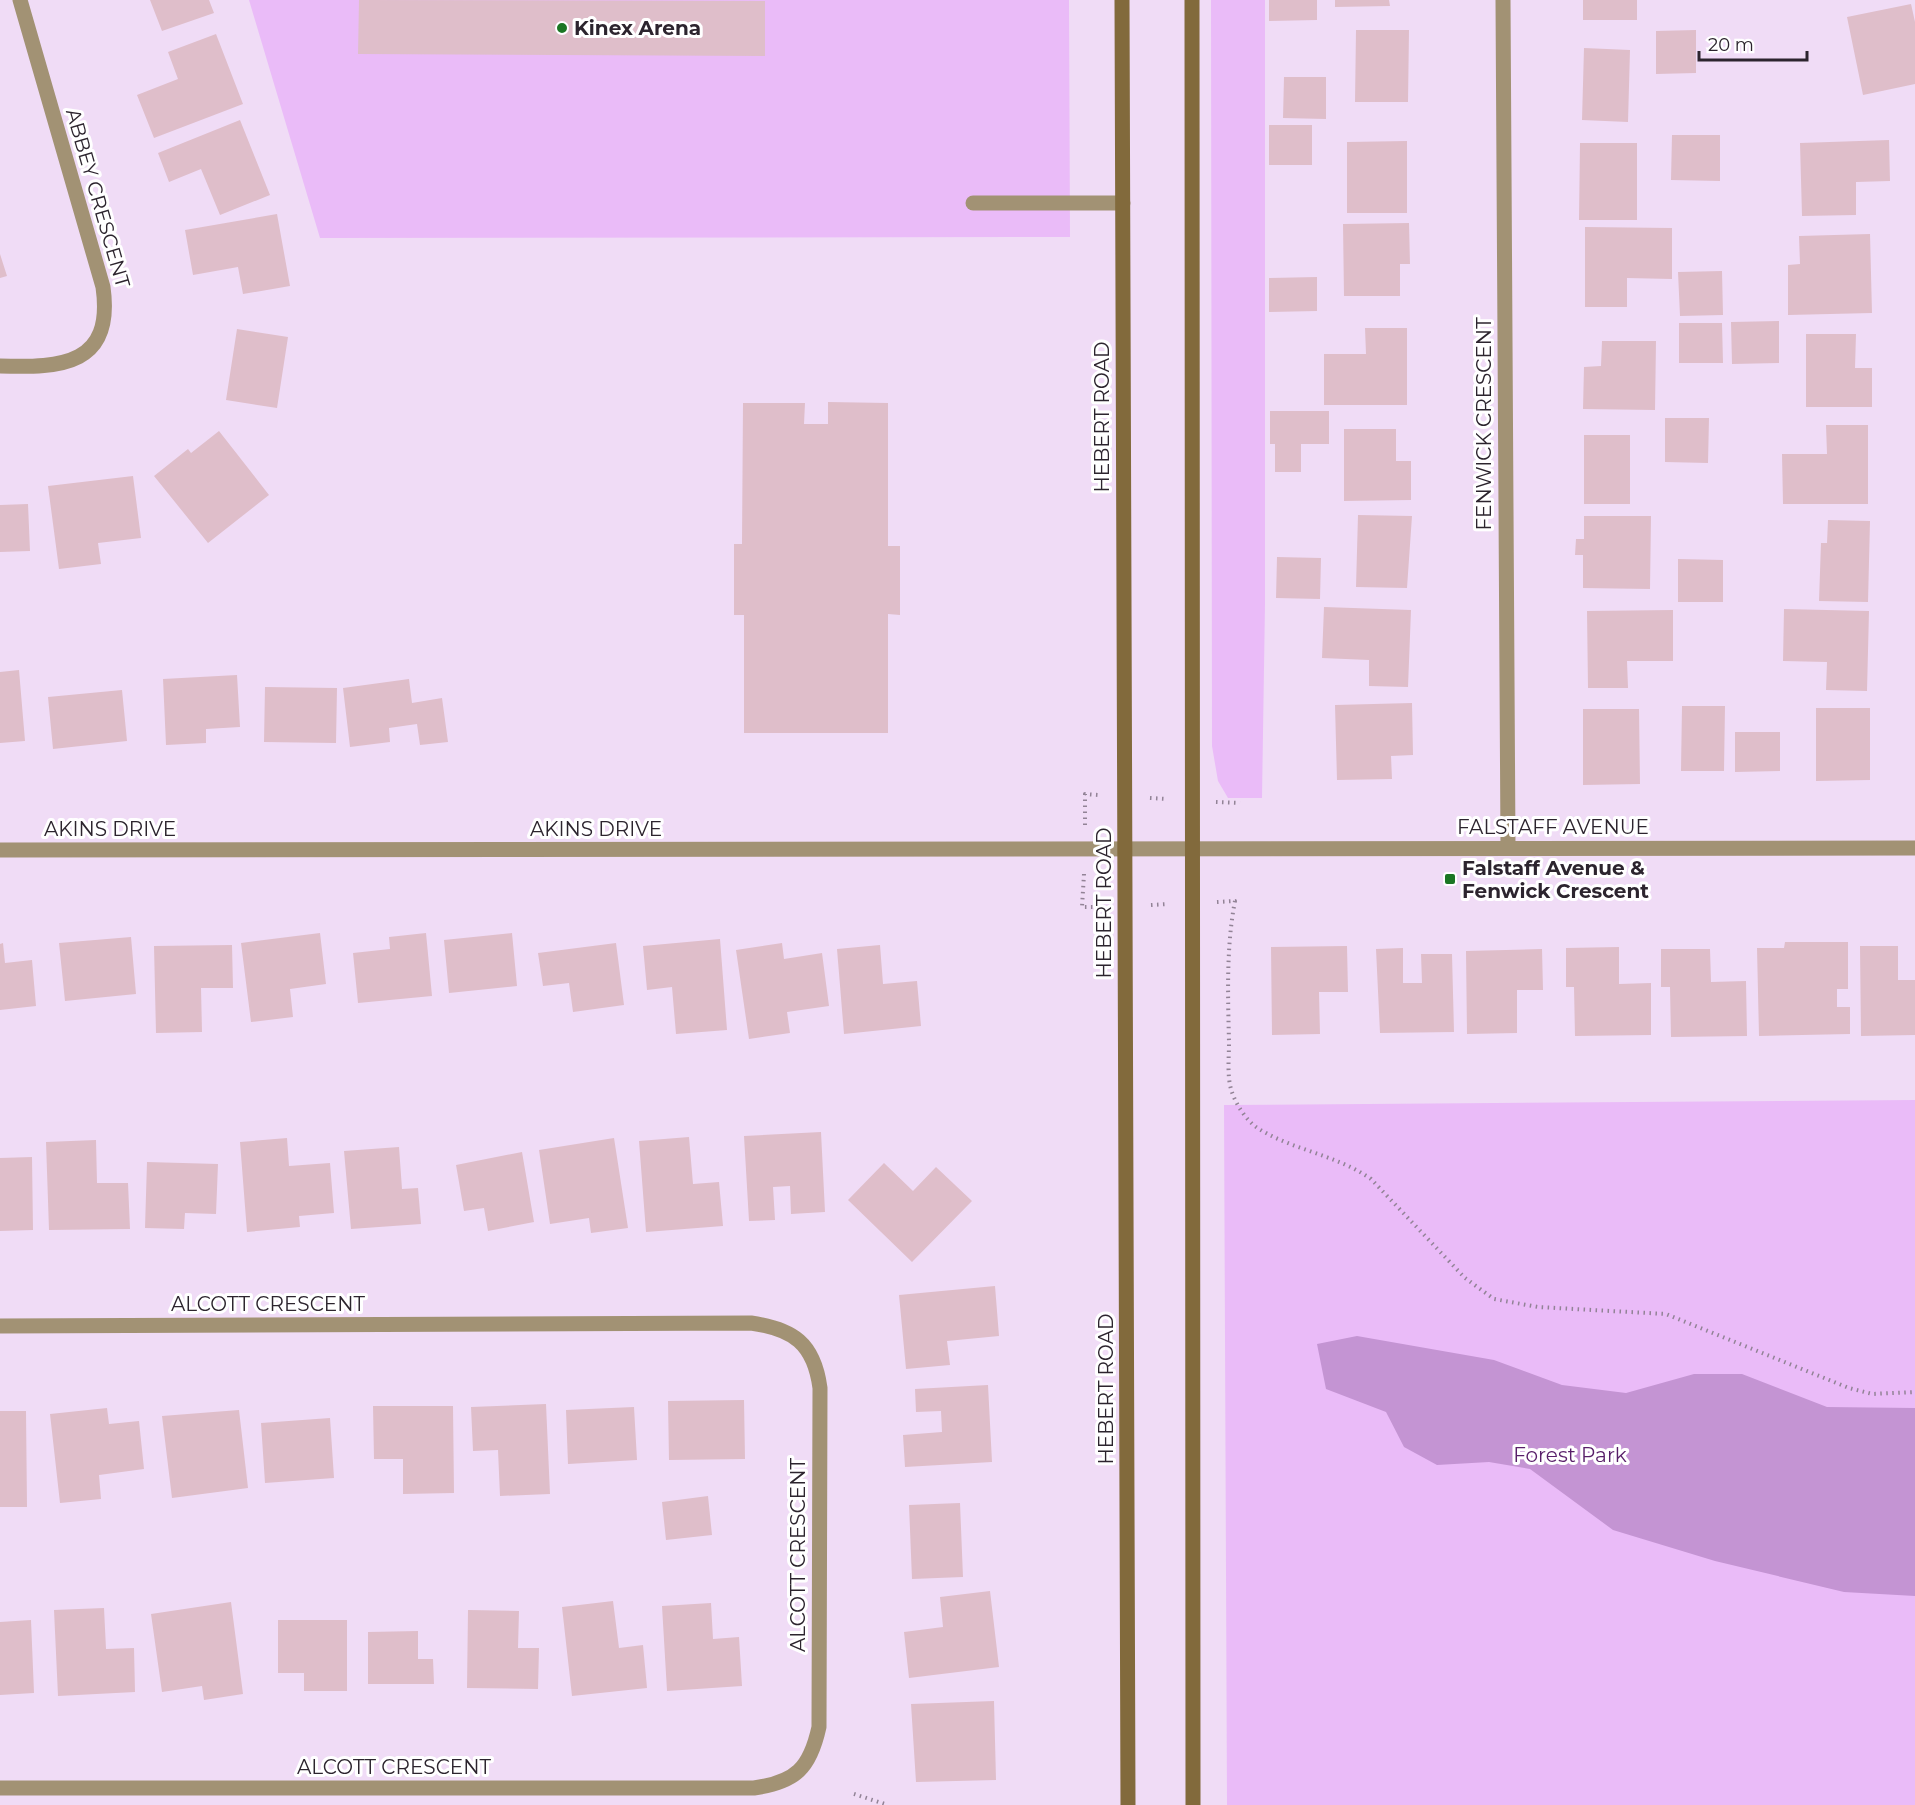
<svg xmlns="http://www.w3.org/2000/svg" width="1915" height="1805" viewBox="0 0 1915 1805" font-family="Montserrat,sans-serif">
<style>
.green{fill:#eabbf8}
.forest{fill:#c494d3}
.building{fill:#dfbeca}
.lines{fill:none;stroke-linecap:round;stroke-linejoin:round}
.path{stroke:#928396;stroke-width:4;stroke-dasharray:1.5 4.5;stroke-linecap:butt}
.service{stroke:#a29274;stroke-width:15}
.minor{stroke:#a29274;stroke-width:15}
.tertiary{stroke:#a29274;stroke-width:15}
.secondary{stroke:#826a3c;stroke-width:15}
.poi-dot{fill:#1b7624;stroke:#fff;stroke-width:2}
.labels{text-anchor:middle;stroke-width:6;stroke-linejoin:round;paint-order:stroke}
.poi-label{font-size:20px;font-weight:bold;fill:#2c242e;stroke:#fff;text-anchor:start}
.street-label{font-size:20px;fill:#2c242e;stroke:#fff}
.park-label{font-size:20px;fill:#581e69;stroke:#fff}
</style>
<rect width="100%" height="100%" fill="#f0dcf6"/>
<path class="green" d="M249 0H1069L1070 237 320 238Z
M1211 0H1265V604L1262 798H1228L1218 781 1212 746Z
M1915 1100V1805H1227L1224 1105Z"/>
<path class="forest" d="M1357 1336 1494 1360 1562 1385 1626 1393 1694 1374H1742L1827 1407 1915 1408V1596L1844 1592 1715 1561 1613 1530 1530 1469 1489 1462 1437 1465 1404 1447 1386 1412 1326 1389 1317 1344Z"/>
<path class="building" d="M150 0H209L214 13 162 31Z
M359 0 765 1V56L358 54Z
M1269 0H1317V20L1269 21Z
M1335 0H1389L1390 6 1335 7Z
M1583 0H1637V20H1583Z
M1911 4 1915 22V84L1863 95 1847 17Z
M1356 30H1409L1408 102H1355Z
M1696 30V73L1656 74V31Z
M216 34 243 104 154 138 137 95 178 79 168 52Z
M1584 48 1630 50 1628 122 1582 120Z
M1284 77H1326V119L1283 118Z
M240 120 270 195 220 215 201 169 169 182 158 153Z
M1269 125H1312V165H1269Z
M1672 135H1720V181L1671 180Z
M1889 140 1890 181 1856 182V215L1802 216 1800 143Z
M1407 141V213H1347V142Z
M1580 143H1637V220H1579Z
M277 214 290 286 243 294 238 267 193 275 185 230Z
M1409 223 1410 264H1400V296H1344L1343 224Z
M1585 227 1672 228V279L1627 278V307H1585Z
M1870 234 1872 313 1788 315V265L1800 264 1799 236Z
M0 254 7 276 0 278Z
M1722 271 1723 315 1680 316 1678 272Z
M1317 277V311L1269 312V278Z
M1779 321V363L1732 364 1731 322Z
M1679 323H1722L1723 363H1679Z
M1365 328H1407V405H1324V354H1366Z
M237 329 288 337 277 408 226 400Z
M1806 334H1856L1855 368H1872V407H1806Z
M1602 341H1656L1655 410 1583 409 1584 367 1601 366Z
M828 402 888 403V546H900V615L888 614V733H744V615H734V544H742L743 403H805L804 424H828Z
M1270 411H1329V444H1301V472H1275V444H1270Z
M1665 418H1709L1708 463 1665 462Z
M1826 425H1868V504H1783L1782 454H1827Z
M1344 429H1396V461H1411V500L1344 501Z
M219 431 269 495 208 543 154 476 188 449 191 453Z
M1584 435H1630V504H1584Z
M133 476 141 538 98 543 101 564 59 569 48 486Z
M28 504 30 551 0 552V505Z
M1358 515 1412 516 1407 588 1356 587Z
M1584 516H1651L1650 589 1583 588V555H1575L1576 539H1584Z
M1828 520 1870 521 1868 602 1819 601 1821 543H1827Z
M1277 557 1321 558 1320 599 1276 598Z
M1678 559 1723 560V602H1678Z
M1324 607 1411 610 1408 687 1369 686V660L1322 658Z
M1784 609 1869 611 1867 691 1826 690 1827 662 1783 661Z
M1673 610V661H1627L1628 688H1588L1587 611Z
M19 670 25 741 0 743V672Z
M237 675 240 727 206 729V743L166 745 163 679Z
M409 679 412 703 442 698 448 742 420 745 417 724 389 728 390 742 350 747 343 688Z
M265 687 337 688 336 743 264 742Z
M122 690 127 741 53 749 48 697Z
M1412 703 1413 755 1391 756 1392 779 1337 780 1335 705Z
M1682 706H1725L1724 771H1681Z
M1816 708H1870V780L1816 781Z
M1583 709H1639L1640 784 1583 785Z
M1735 732H1780V771L1735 772Z
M320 933 326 984 290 989 293 1017 251 1022 241 943Z
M426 933 432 996 358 1003 353 953 390 949 389 937Z
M512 933 517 986 449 993 444 940Z
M131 937 136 994 65 1001 59 943Z
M720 939 727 1030 676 1034 672 987 647 990 643 946Z
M1785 942H1848V989H1837V1007H1850V1034L1759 1036 1757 948H1784Z
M3 943 5 963 32 960 36 1006 0 1010V944Z
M616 943 624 1005 573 1012 569 983 543 986 538 953Z
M782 943 784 959 822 953 829 1006 787 1012 790 1033 749 1039 736 950Z
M232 945 233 988H201L202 1032 156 1033 154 946Z
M880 945 883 984 917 981 921 1026 844 1034 837 949Z
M1347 946 1348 992H1319L1320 1034 1272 1035 1271 947Z
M1860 946H1898V980H1915V1035L1861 1036Z
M1619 947V984L1651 983V1035L1575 1036 1574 987H1566V948Z
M1403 948V983H1422L1421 954H1452L1454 1032 1380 1033 1376 949Z
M1542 949 1543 990H1517V1033L1467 1034 1466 951Z
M1661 949H1710L1711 982 1746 981 1747 1036 1671 1037 1670 987H1661Z
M821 1132 825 1212 791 1214 790 1186 773 1187 775 1220 749 1221 744 1136Z
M689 1137 693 1184 719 1182 723 1226 646 1232 639 1141Z
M287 1138 289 1166 330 1163 334 1213 299 1216 300 1227 247 1232 240 1142Z
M614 1138 628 1228 591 1233 589 1218 550 1224 539 1150Z
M96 1140 97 1183H128L130 1229 49 1230 46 1142Z
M399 1147 402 1189 418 1188 421 1224 351 1229 344 1151Z
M522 1152 534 1222 488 1231 484 1208 464 1211 456 1165Z
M32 1157 33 1230 0 1231V1158Z
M147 1162 218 1164 216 1214 185 1213 184 1229 145 1228Z
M884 1163 913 1191 936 1167 972 1201 912 1262 848 1200Z
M995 1286 999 1336 947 1341 950 1365 906 1369 899 1295Z
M988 1385 992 1462 905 1467 903 1435 942 1432 941 1411 916 1412 915 1389Z
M744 1400 745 1459 669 1460 668 1401Z
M546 1404 550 1494 500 1496 498 1450 473 1451 471 1407Z
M373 1406H453L454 1493 403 1494V1459H374Z
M634 1407 637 1460 568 1464 566 1410Z
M107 1408 109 1424 139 1421 144 1469 99 1475 101 1499 60 1503 50 1414Z
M239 1410 248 1488 172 1498 162 1416Z
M0 1411H26L27 1507H0Z
M330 1418 334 1478 265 1483 261 1423Z
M708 1496 712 1535 666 1540 662 1502Z
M960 1503 963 1577 912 1579 909 1505Z
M990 1591 999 1667 909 1678 904 1632 943 1627 940 1597Z
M613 1601 619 1648 643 1645 647 1688 572 1696 562 1607Z
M231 1602 243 1694 204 1700 202 1686 162 1692 151 1614Z
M711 1603 713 1639 739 1637 742 1686 667 1691 662 1606Z
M104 1608 106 1649 134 1648 135 1692 58 1696 54 1610Z
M468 1610 519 1611 518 1648H539L538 1689 467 1688Z
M31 1620 34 1693 0 1695V1622Z
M278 1620H347V1691H304V1673H278Z
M418 1631V1659H433L434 1684H368V1632Z
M994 1701 996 1780 916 1782 911 1704Z"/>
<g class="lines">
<path class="path" d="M1150 798 1167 799
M1216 802 1240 803
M1085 825V794L1098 795
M1084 874 1082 907H1099
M1217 902 1235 901C1226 947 1228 997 1229 1043 1229 1057 1227 1075 1231 1089 1235 1103 1246 1121 1259 1129 1295 1151 1337 1155 1371 1179L1465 1278 1494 1299 1538 1307 1666 1314 1849 1388 1872 1394 1915 1392
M1151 905 1168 904
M854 1794 888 1805"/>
<path class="service" d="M973 203H1123"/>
<path class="minor" d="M1503 0 1508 847
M0 366C62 368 114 365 103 287L20 0
M0 1326 751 1323C793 1329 814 1343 820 1388L819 1727C810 1768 796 1782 754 1788H0"/>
<path class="tertiary" d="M0 850 1915 848"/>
<path class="secondary" d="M1122 0 1128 1805
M1192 0 1193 1805"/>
</g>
<g class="poi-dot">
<circle cx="562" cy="28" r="6"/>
<rect x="1444" y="873" width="12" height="12" rx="3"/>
</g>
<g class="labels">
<g class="poi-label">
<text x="574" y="35">Kinex Arena</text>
<text x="1462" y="875">Falstaff Avenue &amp;<tspan x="1462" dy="23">Fenwick Crescent</tspan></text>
</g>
<g class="street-label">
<text transform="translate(98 198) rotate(74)" y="7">ABBEY CRESCENT</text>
<text transform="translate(1102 417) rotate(-90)" y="7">HEBERT ROAD</text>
<text transform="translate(1484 424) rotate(-90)" y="7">FENWICK CRESCENT</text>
<text x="1553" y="834">FALSTAFF AVENUE</text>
<text x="110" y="836">AKINS DRIVE</text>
<text x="596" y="836">AKINS DRIVE</text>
<text transform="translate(1104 903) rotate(-90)" y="7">HEBERT ROAD</text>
<text x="268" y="1311">ALCOTT CRESCENT</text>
<text transform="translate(1106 1389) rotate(-90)" y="7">HEBERT ROAD</text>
<text transform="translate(798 1555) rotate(-90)" y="7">ALCOTT CRESCENT</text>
<text x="394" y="1774">ALCOTT CRESCENT</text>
</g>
<g class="park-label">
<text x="1570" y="1462">Forest Park</text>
</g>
</g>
<path d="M1699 51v9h108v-9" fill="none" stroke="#2c242e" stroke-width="3"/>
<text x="1708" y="51" font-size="18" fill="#2c242e" stroke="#ffffff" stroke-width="4.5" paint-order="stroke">20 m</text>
</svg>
